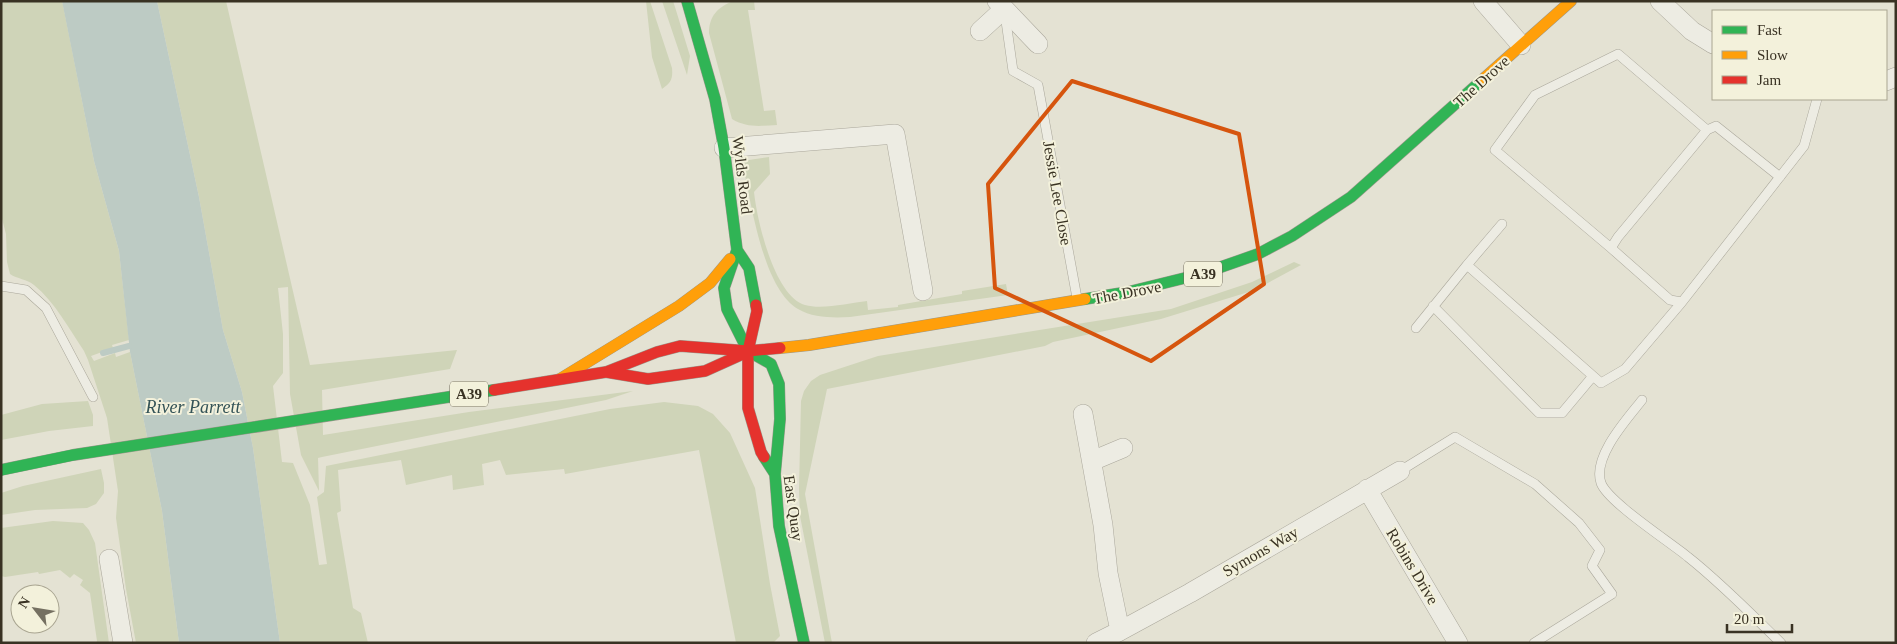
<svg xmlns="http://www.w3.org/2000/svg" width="1897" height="644" viewBox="0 0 1897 644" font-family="Georgia,serif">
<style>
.green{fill:#cfd4b8}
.water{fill:#bdcbc4}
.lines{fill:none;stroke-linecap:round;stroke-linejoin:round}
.stream{stroke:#bdcbc4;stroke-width:6}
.lane-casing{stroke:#aaa79b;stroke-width:10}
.street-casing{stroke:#aaa79b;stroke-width:20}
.fast-casing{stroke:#9a978b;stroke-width:12}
.slow-casing{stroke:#9a978b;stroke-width:12}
.jam-casing{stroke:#9a978b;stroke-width:12}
.lane{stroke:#edece3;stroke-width:9}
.street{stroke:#edece3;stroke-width:19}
.fast{stroke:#30b455;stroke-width:11}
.slow{stroke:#ff9f0a;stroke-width:11}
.jam{stroke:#e5322d;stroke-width:11}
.marked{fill:none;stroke:#d6550e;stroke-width:4;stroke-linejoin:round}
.labels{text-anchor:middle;stroke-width:4;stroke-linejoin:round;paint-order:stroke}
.shield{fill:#f3f1db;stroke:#716b5a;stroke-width:1}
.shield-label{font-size:15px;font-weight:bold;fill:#393223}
.street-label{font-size:16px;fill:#393223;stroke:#f3f1db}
.water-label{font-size:18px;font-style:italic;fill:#345357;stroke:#f3f1db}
</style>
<rect width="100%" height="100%" fill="#e4e2d3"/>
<path class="green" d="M1 1H62L63 5 94 161 119 251 129 340 112 345 113 348 91 356 94 361 115 353 116 357 130 352 162 511 179 643H136L126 589 116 518 118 491 107 418 88 360 84 351C69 329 55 302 34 285 27 279 17 279 10 274L7 262 6 234 1 215Z
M157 1H226L310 365 457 350 450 369 322 390 323 435 469 412 633 391 606 400 322 457 318 458 319 491 301 455 290 394 288 287 278 288 283 334V373L273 386 282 462 293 463 310 505 319 565 327 564 317 497 324 492 326 466 610 409 664 402 698 406 713 414 730 433 755 488 770 584 780 636 773 643H736L699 450 565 474 564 469 506 475 500 460 482 464 484 485 453 490 452 475 406 485 401 460 338 470 341 511 337 513 353 608 361 613 368 643H280L253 448 242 392 223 330 199 197Z
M646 1H650L672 68C673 79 671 83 662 89L652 57Z
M662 1H673L675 7 690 56 687 75Z
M733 1H754L755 10H748L764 111 775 110 777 125C760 126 747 128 732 119L709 33C709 16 718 7 733 1Z
M769 157 770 174 754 192C757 220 774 296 805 305 822 310 849 303 867 301L868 310 898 307V305L962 294V291L1006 284 1008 295 850 317C834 318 813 318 798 309 762 288 751 200 742 161Z
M1294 262 1301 265 1255 290 1161 319 1053 342 1045 346 827 389 805 494 832 643H825L800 516 799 489 801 401 804 391 811 381 820 375 878 356 1171 309 1252 282Z
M88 401 93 415V426L49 431 1 440V415L42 404Z
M101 469 104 483V493L96 504 87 508 35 510 1 515V493L23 486Z
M53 521 83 523 89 530 95 543 109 643H96L97 641 90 593 80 585 83 580 74 574 70 578 60 570 39 574 38 572 5 577 1 576V528Z"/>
<path class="water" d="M62 1H157L199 197 223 330 242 392 253 448 280 643H179L162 511 130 352 119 251 94 161Z"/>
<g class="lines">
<path class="stream" d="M103 353 129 346"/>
<g class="lane-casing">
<path id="lane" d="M1005 14 1013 71 1038 85 1077 298
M1780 177 1716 126 1707 130 1618 237 1611 248 1670 300 1682 302 1804 146 1817 99
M1502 224 1467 265 1601 383 1625 369 1682 302
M1611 248 1495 150 1535 95 1618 54 1707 130
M1 286 26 290 46 308 93 397
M1433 306 1539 413H1562L1593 376
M1416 328 1467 265
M1642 400C1627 419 1592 457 1601 483 1608 502 1670 542 1688 557 1721 583 1751 614 1781 643
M1400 471 1455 437 1535 484 1579 523 1600 550 1592 566 1612 594 1534 643"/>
</g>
<g class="street-casing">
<path id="street" d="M997 1 1038 44
M1483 1 1521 45
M1660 1 1692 31 1713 44
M980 31 1004 9
M1886 81 1896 77
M724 148 895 134 923 291
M1083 414 1103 525 1108 573 1120 631
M1092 461 1123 448
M1367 489 1458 643
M109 559 123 643
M1096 643 1120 631 1190 593 1400 471"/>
</g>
<g class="fast-casing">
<path id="fast" d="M687 1 715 99 724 148 737 250 749 268 756 305
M737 250 724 288 727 309 748 351 771 364 779 384 780 419 775 474
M1085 299 1128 292 1201 274 1258 254 1292 236 1351 197 1481 81
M764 457 775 474 779 526 804 643
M1 470 73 455 494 390"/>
</g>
<g class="slow-casing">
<path id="slow" d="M1481 81 1571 1
M780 348 809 345 1085 299
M560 379 679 306 710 283 730 259"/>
</g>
<g class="jam-casing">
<path id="jam" d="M756 305 757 311 748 351V408L761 452 764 457
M606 372 648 379 705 371 745 353
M494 390 606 372 657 352 680 346 748 351 780 348"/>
</g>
<use href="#lane" class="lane"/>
<use href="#street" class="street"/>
<use href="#fast" class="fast"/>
<use href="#slow" class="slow"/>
<use href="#jam" class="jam"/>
</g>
<path class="marked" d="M1072 81 1239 134 1264 284 1151 361 995 288 988 184Z"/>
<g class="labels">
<g class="shield">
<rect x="1184" y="261.5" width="38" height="25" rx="4"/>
<rect x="450" y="381.5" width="38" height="25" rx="4"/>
</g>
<g class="shield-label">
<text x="1203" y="279">A39</text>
<text x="469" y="399">A39</text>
</g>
<g class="street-label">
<text transform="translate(1481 81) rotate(-42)" y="6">The Drove</text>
<text transform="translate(743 175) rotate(83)" y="6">Wylds Road</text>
<text transform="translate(1058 193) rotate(80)" y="6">Jessie Lee Close</text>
<text transform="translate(1127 292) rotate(-11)" y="6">The Drove</text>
<text transform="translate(794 508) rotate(82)" y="6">East Quay</text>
<text transform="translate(1260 551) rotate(-30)" y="6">Symons Way</text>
<text transform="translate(1413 566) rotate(59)" y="6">Robins Drive</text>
</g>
<g class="water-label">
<text x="193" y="413">River Parrett</text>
</g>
</g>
<rect width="1897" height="644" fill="none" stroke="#393223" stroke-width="5"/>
<rect x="1712" y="10" width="175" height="90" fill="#f3f1db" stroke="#a9a591"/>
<rect x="1722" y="26" width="25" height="8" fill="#30b455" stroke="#a9a591"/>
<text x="1757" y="35" font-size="15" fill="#393223">Fast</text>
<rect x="1722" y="51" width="25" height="8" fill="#ff9f0a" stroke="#a9a591"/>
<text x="1757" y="60" font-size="15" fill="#393223">Slow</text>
<rect x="1722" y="76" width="25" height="8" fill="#e5322d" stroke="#a9a591"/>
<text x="1757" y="85" font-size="15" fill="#393223">Jam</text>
<g transform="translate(35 609) rotate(301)"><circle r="24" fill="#f3f1db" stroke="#a9a591"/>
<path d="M0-4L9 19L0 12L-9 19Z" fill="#757061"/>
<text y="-8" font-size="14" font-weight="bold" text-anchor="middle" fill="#393223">N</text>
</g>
<path d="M1727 624v8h65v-8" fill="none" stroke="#393223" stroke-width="2.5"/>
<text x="1734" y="624" font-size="15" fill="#393223" stroke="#f3f1db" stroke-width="4" paint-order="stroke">20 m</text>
</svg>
